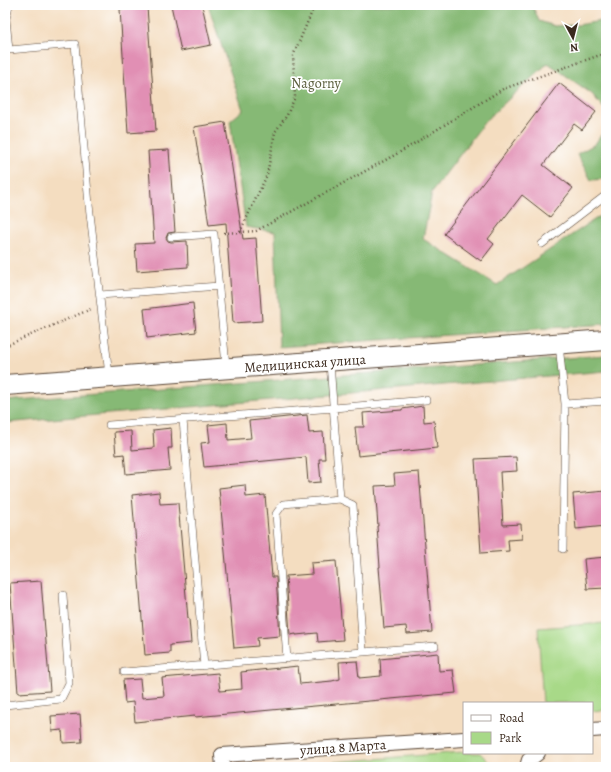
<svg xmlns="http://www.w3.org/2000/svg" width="611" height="772" viewBox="0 0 611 772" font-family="Alegreya,serif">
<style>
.green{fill:#a8d988;stroke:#728253}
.forest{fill:#86b974;stroke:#607249}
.building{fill:#e18fb4}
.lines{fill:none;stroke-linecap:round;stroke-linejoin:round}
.lane-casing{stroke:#574536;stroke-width:8}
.street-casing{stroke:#574536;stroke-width:16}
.secondary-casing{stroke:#574536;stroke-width:22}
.path{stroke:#574536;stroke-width:2.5;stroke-dasharray:1 3;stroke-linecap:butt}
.lane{stroke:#fff;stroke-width:7}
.street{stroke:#fff;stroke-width:14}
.secondary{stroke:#fff;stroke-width:20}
.labels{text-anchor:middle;stroke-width:3.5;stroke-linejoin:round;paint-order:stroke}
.park-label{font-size:14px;fill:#5c5f3e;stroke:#fff}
.street-label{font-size:14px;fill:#3b2a1e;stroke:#fff}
</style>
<rect width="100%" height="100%" fill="#fff"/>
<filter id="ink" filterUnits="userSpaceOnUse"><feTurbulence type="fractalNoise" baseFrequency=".025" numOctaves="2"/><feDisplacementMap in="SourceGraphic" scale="8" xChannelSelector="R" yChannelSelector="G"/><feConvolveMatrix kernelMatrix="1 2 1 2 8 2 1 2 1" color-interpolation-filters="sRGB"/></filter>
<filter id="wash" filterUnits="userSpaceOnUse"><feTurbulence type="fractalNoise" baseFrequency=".012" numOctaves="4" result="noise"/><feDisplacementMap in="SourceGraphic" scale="16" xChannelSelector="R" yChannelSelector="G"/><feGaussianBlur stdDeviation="0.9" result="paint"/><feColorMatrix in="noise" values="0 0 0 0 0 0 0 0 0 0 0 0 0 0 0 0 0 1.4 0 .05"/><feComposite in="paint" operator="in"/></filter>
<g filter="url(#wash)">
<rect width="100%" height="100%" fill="#f4ddc0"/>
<path class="green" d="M606 623V710L592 711V703H543L538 628Z
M464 752V753H480L494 767H336L334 762Z"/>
<path class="forest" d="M208 5H532L539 21 555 26 578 25 606 20V111L592 94 548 63 486 120 432 192 423 239 497 285 606 212V324L279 347 275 232 246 227 230 121 243 110Z
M606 128V179L591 180 577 154 595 144Z
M606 355V371L5 423V401Z"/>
<g id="blocks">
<path class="building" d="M171 5H202L211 45 181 51Z
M147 7 156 131 128 133 120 9Z
M559 83 596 112 582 130 574 124 543 165 573 188 550 217 522 195 488 239 494 244 481 261 444 234Z
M225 122 243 239 256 238 262 321 233 323 226 223 209 225 194 127Z
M169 150 175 232 168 233 166 238 168 241 171 242 187 241 188 267 137 271 135 244 154 243 148 151Z
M193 303 196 332 147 338 144 309Z
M423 406 424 422 434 421 437 448 358 456 355 427H364L363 413 402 410V409Z
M307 415 309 433 323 432 325 459H319L321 482 308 483 306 457 204 467 201 443 210 442 208 425 227 423 228 440 251 438 249 421Z
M171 428 172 448H168L170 470 126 474 124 454 116 455 114 432 131 431 132 450 154 448 153 430Z
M516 457 517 471 500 472 503 525 521 524 522 539 508 540 509 551 481 553 475 459Z
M419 472 432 632 407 634 406 626 384 628 379 567H380L377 526H378L375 486 395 485 394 474Z
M245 485 246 497 265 495 272 577H276L280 636 257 638 258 646 234 648 219 488Z
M606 491V526L576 529 573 494Z
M159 492 160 504 178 503 188 619H189L191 643 170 645V653L145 655 132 495Z
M606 557V588L587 589 584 559Z
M336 561 343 640 318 642 317 633 296 635V634L290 635 286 576 312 574 311 563Z
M41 581 50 691 18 693 10 583Z
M438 653 439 671 453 670 456 693 195 717V716L135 722 133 702 125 703 123 680 140 679 142 698 164 696 162 678 218 673 220 691 242 689 241 672 298 666 300 684 332 681 340 679 339 662 357 661 359 678 381 676 380 659Z
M80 714 82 742 63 743 62 730 52 731 51 716Z"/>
</g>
</g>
<g filter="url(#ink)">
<use href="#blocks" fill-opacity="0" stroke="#574536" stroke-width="1"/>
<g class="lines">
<g class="lane-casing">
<path id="lane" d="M9 5 6 19 9 50 75 44 89 205 109 375
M171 237 214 234 226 366
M542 244 606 195
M100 295 219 286
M559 344 565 404 563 549
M565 404 606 401
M183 420 204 666
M109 425 334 408 426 400
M363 652 435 646
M287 659 276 514 283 504 340 499
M124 672 363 652 353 505 340 499 330 363
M5 705 61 699 69 683 63 595"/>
</g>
<g class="street-casing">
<path id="street" d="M592 730 606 729
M223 767 222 755 464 739
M527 767 529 760 538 753"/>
</g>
<g class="secondary-casing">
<path id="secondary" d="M5 385 606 340"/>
</g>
<path class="path" d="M240 232 267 175 275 132 287 115 295 97 293 56 314 7 316 5
M224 233 256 231 402 151 503 89 606 53
M5 346 91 309"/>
<use href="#lane" class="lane"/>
<use href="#street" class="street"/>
<use href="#secondary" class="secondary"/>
</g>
</g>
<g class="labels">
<g class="park-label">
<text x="316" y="88">Nagorny</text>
</g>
<g class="street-label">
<text transform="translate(305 363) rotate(-4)" y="5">Медицинская улица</text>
<text transform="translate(343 747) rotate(-4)" y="5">улица 8 Марта</text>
</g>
</g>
<rect width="611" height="772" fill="none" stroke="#fff" stroke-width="20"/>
<rect x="463" y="702" width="130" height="52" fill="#ffffff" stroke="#b1aaa5"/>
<rect x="471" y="715" width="20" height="6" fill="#ffffff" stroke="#b1aaa5"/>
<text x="499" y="722" font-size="12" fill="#3b2a1e">Road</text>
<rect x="471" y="732" width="20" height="12" fill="#a8d988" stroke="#b1aaa5"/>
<text x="499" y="742" font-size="12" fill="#3b2a1e">Park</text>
<g transform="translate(573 38) rotate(173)" stroke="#ffffff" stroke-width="3" paint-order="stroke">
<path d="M0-3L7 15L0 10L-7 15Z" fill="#3b2a1e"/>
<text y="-6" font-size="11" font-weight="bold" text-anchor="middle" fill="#3b2a1e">N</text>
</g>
</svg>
